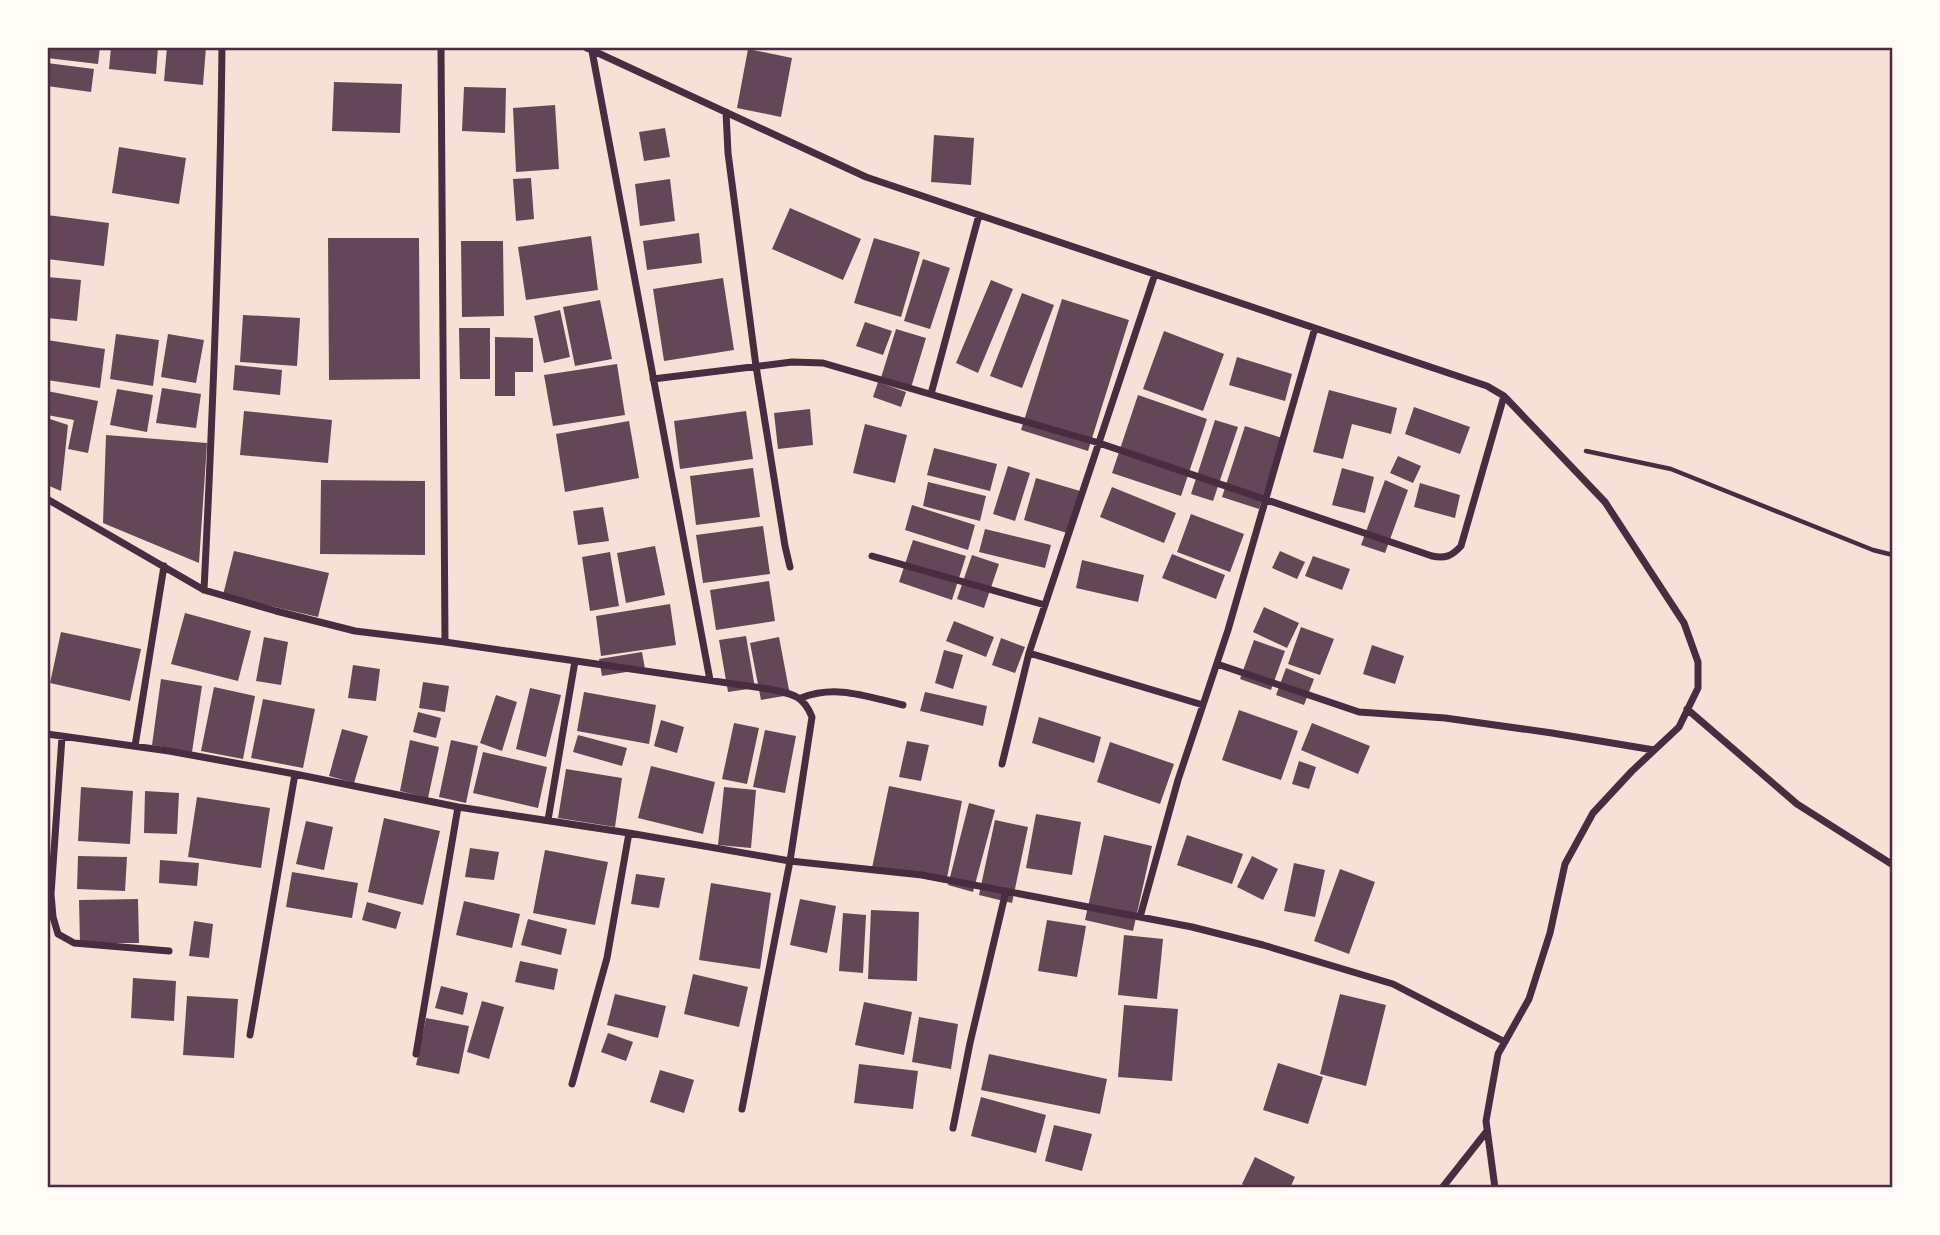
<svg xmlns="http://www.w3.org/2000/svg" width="1940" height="1235" viewBox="0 0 1940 1235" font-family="'Nunito Sans',sans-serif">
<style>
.building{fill:#644757}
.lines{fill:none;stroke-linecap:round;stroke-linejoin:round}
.path{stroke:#4a2c40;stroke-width:4.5}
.minor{stroke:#4a2c40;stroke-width:7}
.neatline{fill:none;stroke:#4a2c40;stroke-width:2.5}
</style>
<rect width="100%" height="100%" fill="#f7e1d7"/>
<path class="building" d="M47 47H100L98 64 47 58Z
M111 47H158L156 74 109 69Z
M167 47H206L203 85 164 81Z
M748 49 792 58 781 117 737 108Z
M47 63 94 69 91 92 47 86Z
M334 82 402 84 400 133 332 131Z
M464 87 506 88 505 133 462 131Z
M555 105 559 169 516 172 513 108Z
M665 128 670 157 644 161 639 132Z
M934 135 974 138 971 185 931 182Z
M119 147 186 158 179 204 112 193Z
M531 178 534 219 516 221 513 179Z
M670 179 675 221 640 226 635 184Z
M790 208 861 239 843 280 772 249Z
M47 215 109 223 104 266 47 259Z
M699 233 702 263 647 270 643 241Z
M591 236 598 290 526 300 518 247Z
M328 238H419L420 379 329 380Z
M874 238 920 252 901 317 854 303Z
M461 241H503L504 316 462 317Z
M923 259 950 268 930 329 904 321Z
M47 277 81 280 77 321 47 318Z
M723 278 734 350 664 361 653 289Z
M991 280 1013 289 978 373 956 363Z
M1022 293 1054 305 1022 388 990 376Z
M1062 299 1129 320 1088 451 1021 430Z
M600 300 612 359 575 366 563 307Z
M560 310 570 357 544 363 534 316Z
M243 315 300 318 297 366 240 362Z
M865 322 892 331 883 355 856 346Z
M459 328H490V379H460Z
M896 329 926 338 910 391 880 381Z
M1164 331 1224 354 1203 411 1143 389Z
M116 334 159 340 153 386 110 379Z
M168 334 204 340 196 383 161 377Z
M495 337 533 338V372H515V396H495Z
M47 340 105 349 100 388 47 380Z
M1237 357 1292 374 1285 401 1229 385Z
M617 364 625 415 553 426 544 375Z
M235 365 282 370 280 395 233 390Z
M878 382 906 392 901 407 873 397Z
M162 388 201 394 196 428 156 423Z
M117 389 153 395 147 432 110 425Z
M1329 390 1397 408 1391 434 1352 424 1343 459 1313 452Z
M47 391 98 401 88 453 68 449 74 420 47 415Z
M1138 395 1207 419 1181 496 1112 473Z
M1414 407 1470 427 1460 454 1405 434Z
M810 409 813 445 778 449 774 413Z
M244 411 332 420 328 463 240 455Z
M746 411 753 459 680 469 674 421Z
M47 418 68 425 61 491 47 485Z
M1215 420 1238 427 1213 501 1191 494Z
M629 421 639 478 565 492 556 434Z
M865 424 907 435 895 483 853 473Z
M1245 426 1282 438 1259 509 1222 497Z
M106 435 207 443 199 563 103 523Z
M934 448 997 464 990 491 927 475Z
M1398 456 1421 466 1413 483 1390 473Z
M1008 466 1030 473 1015 521 993 514Z
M753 468 760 517 696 525 690 476Z
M1342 468 1374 477 1365 513 1332 505Z
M1036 478 1080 491 1067 533 1024 520Z
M321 480 425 481V555L320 554Z
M1385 480 1408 490 1385 553 1361 545Z
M928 482 986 496 980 521 923 506Z
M1420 483 1460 495 1455 518 1414 507Z
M1112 487 1176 513 1164 543 1100 517Z
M912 505 975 525 968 550 905 530Z
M603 507 609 541 578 545 573 511Z
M1191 514 1244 534 1230 572 1177 552Z
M763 526 770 574 703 583 696 535Z
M985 529 1051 545 1045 568 979 552Z
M913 540 966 556 952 600 899 582Z
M655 546 665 595 626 603 617 553Z
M234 551 329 573 318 617 223 595Z
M1280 551 1305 562 1297 579 1272 568Z
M610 552 619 606 590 611 582 557Z
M1172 554 1225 575 1216 599 1162 578Z
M972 555 999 564 984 608 957 599Z
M1313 556 1350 569 1342 590 1305 576Z
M1082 560 1144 575 1138 602 1076 588Z
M769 581 775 621 716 630 710 590Z
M670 604 676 645 601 656 596 616Z
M1264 607 1299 623 1287 648 1253 632Z
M185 613 251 631 238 681 171 664Z
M954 621 994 637 986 657 946 641Z
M1301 627 1334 639 1320 675 1288 664Z
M61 632 141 649 130 701 50 683Z
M746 636 755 688 728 692 719 640Z
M264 637 288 642 281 685 256 681Z
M779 637 790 695 761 700 750 643Z
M1001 638 1025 647 1015 673 992 665Z
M1254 640 1285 651 1271 690 1240 679Z
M1372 645 1404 656 1395 684 1363 674Z
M944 650 963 655 953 689 935 683Z
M642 652 645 669 602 676 599 659Z
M353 665 380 669 376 701 348 698Z
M1286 668 1314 679 1304 705 1276 695Z
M161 679 202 686 192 752 152 745Z
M423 682 449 686 445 712 419 708Z
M214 687 255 696 243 759 201 751Z
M530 688 561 695 546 757 516 749Z
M584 692 656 705 649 744 577 731Z
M925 692 987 706 983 726 920 711Z
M496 695 517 702 502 751 480 743Z
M263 699 315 709 303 768 251 758Z
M1239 710 1298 731 1281 780 1222 760Z
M418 712 441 718 436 738 413 732Z
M1039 717 1101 737 1094 763 1032 743Z
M661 720 684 727 677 753 654 746Z
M734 723 759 728 747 784 722 779Z
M1312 723 1370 746 1358 774 1301 750Z
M342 729 368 736 354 783 329 776Z
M765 730 796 736 785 793 753 787Z
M578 735 627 748 622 766 573 752Z
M410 740 439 747 428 798 400 791Z
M451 740 478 746 466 803 439 797Z
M907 741 929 745 921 781 899 777Z
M1110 742 1174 764 1160 804 1097 782Z
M483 752 547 767 538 808 473 793Z
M1299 761 1316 767 1309 789 1292 784Z
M651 766 715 782 703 834 638 818Z
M566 769 622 778 615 827 558 818Z
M889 786 962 801 946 883 872 868Z
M81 787 133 791 130 844 78 841Z
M724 787 756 790 751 848 718 845Z
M145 791 179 793 177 834 144 833Z
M197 797 270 808 261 868 188 857Z
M969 803 995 810 973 892 948 885Z
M1036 814 1081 822 1072 875 1026 868Z
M384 818 440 831 423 905 368 892Z
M995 820 1028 827 1012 903 979 895Z
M306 821 333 827 324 870 296 864Z
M1104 835 1152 846 1133 931 1085 920Z
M1187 835 1243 854 1232 884 1177 865Z
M470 848 499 852 494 880 465 877Z
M545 850 608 862 595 925 533 913Z
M78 856 127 857 125 891 77 889Z
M1252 856 1278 869 1263 900 1237 887Z
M160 860 199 863 197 886 159 883Z
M1294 863 1325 870 1315 917 1284 911Z
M1340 869 1375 882 1349 954 1314 941Z
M292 872 358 883 352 918 286 907Z
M636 874 665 878 659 908 631 904Z
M711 883 771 893 760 969 699 960Z
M138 899 139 943H80L79 900Z
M800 899 836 906 827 953 790 945Z
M464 901 520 914 512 948 456 935Z
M367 902 401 912 396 929 362 920Z
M871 910 919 912 917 981 868 979Z
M843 913 866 915 863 973 839 971Z
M528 919 567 929 561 955 521 945Z
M1047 920 1086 926 1077 977 1038 971Z
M194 921 213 924 209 958 189 956Z
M1124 935 1163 939 1157 999 1118 995Z
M520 961 558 969 554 990 515 982Z
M693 974 748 987 739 1027 684 1014Z
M133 978 176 981 174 1021 131 1018Z
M441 986 468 993 463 1015 435 1008Z
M615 994 666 1006 658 1038 607 1025Z
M1340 994 1386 1005 1366 1086 1320 1074Z
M187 996 238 999 234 1058 183 1055Z
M482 1001 504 1007 489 1059 467 1052Z
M864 1002 912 1012 904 1055 855 1045Z
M1124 1005 1178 1009 1172 1081 1118 1077Z
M919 1017 958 1024 951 1069 912 1062Z
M426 1018 469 1026 459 1074 416 1065Z
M608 1033 633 1042 626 1061 601 1052Z
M989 1054 1107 1079 1100 1114 981 1090Z
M1278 1063 1323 1077 1308 1124 1263 1110Z
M859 1064 918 1071 913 1109 854 1103Z
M660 1070 694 1080 684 1113 650 1102Z
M981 1097 1046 1115 1036 1153 971 1136Z
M1054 1125 1092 1134 1082 1171 1045 1161Z
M1255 1157 1295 1177 1290 1188H1249L1242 1184Z"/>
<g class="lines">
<path class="path" d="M1586 451 1671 469 1873 550 1893 555"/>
<path class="minor" d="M441 47 445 642
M585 47 866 177 1487 386 1504 396 1605 502 1684 623 1698 662V688L1679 727 1632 771 1593 813 1565 864 1550 933 1529 999 1498 1054 1486 1121 1495 1188
M592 51 710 680
M726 112 728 153 756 366 785 546 790 567
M653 379 792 362 823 363 1099 443 1432 556C1445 559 1452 556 1461 546L1504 396
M931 394 979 215
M47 499 204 590 276 611 355 631 445 642 769 689C791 694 803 694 812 717L790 861 742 1109
M872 556 1045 605
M204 590C213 409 220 228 222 47
M1029 653 1203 705
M1217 664 1359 712 1445 718 1552 733 1654 750
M801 698C837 684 867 697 903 705
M1687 709 1797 804 1893 865
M47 734 169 751 295 774 458 807 629 833 790 861 922 875 1192 927 1263 945 1393 984 1505 1042
M62 737 51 894 53 917 58 934 74 943 169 951
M135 746 164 566
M1002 764 1029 653 1155 274
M548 820 575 661
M1140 917 1178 780 1228 630 1315 328
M250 1035 295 774
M416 1054 458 807
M572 1084 607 958 629 833
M953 1128 970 1043 1006 891
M1442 1188 1487 1131"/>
</g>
<rect width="1940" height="1235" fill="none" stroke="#fffaf5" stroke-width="98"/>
<rect x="49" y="49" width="1842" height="1137" class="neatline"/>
</svg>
